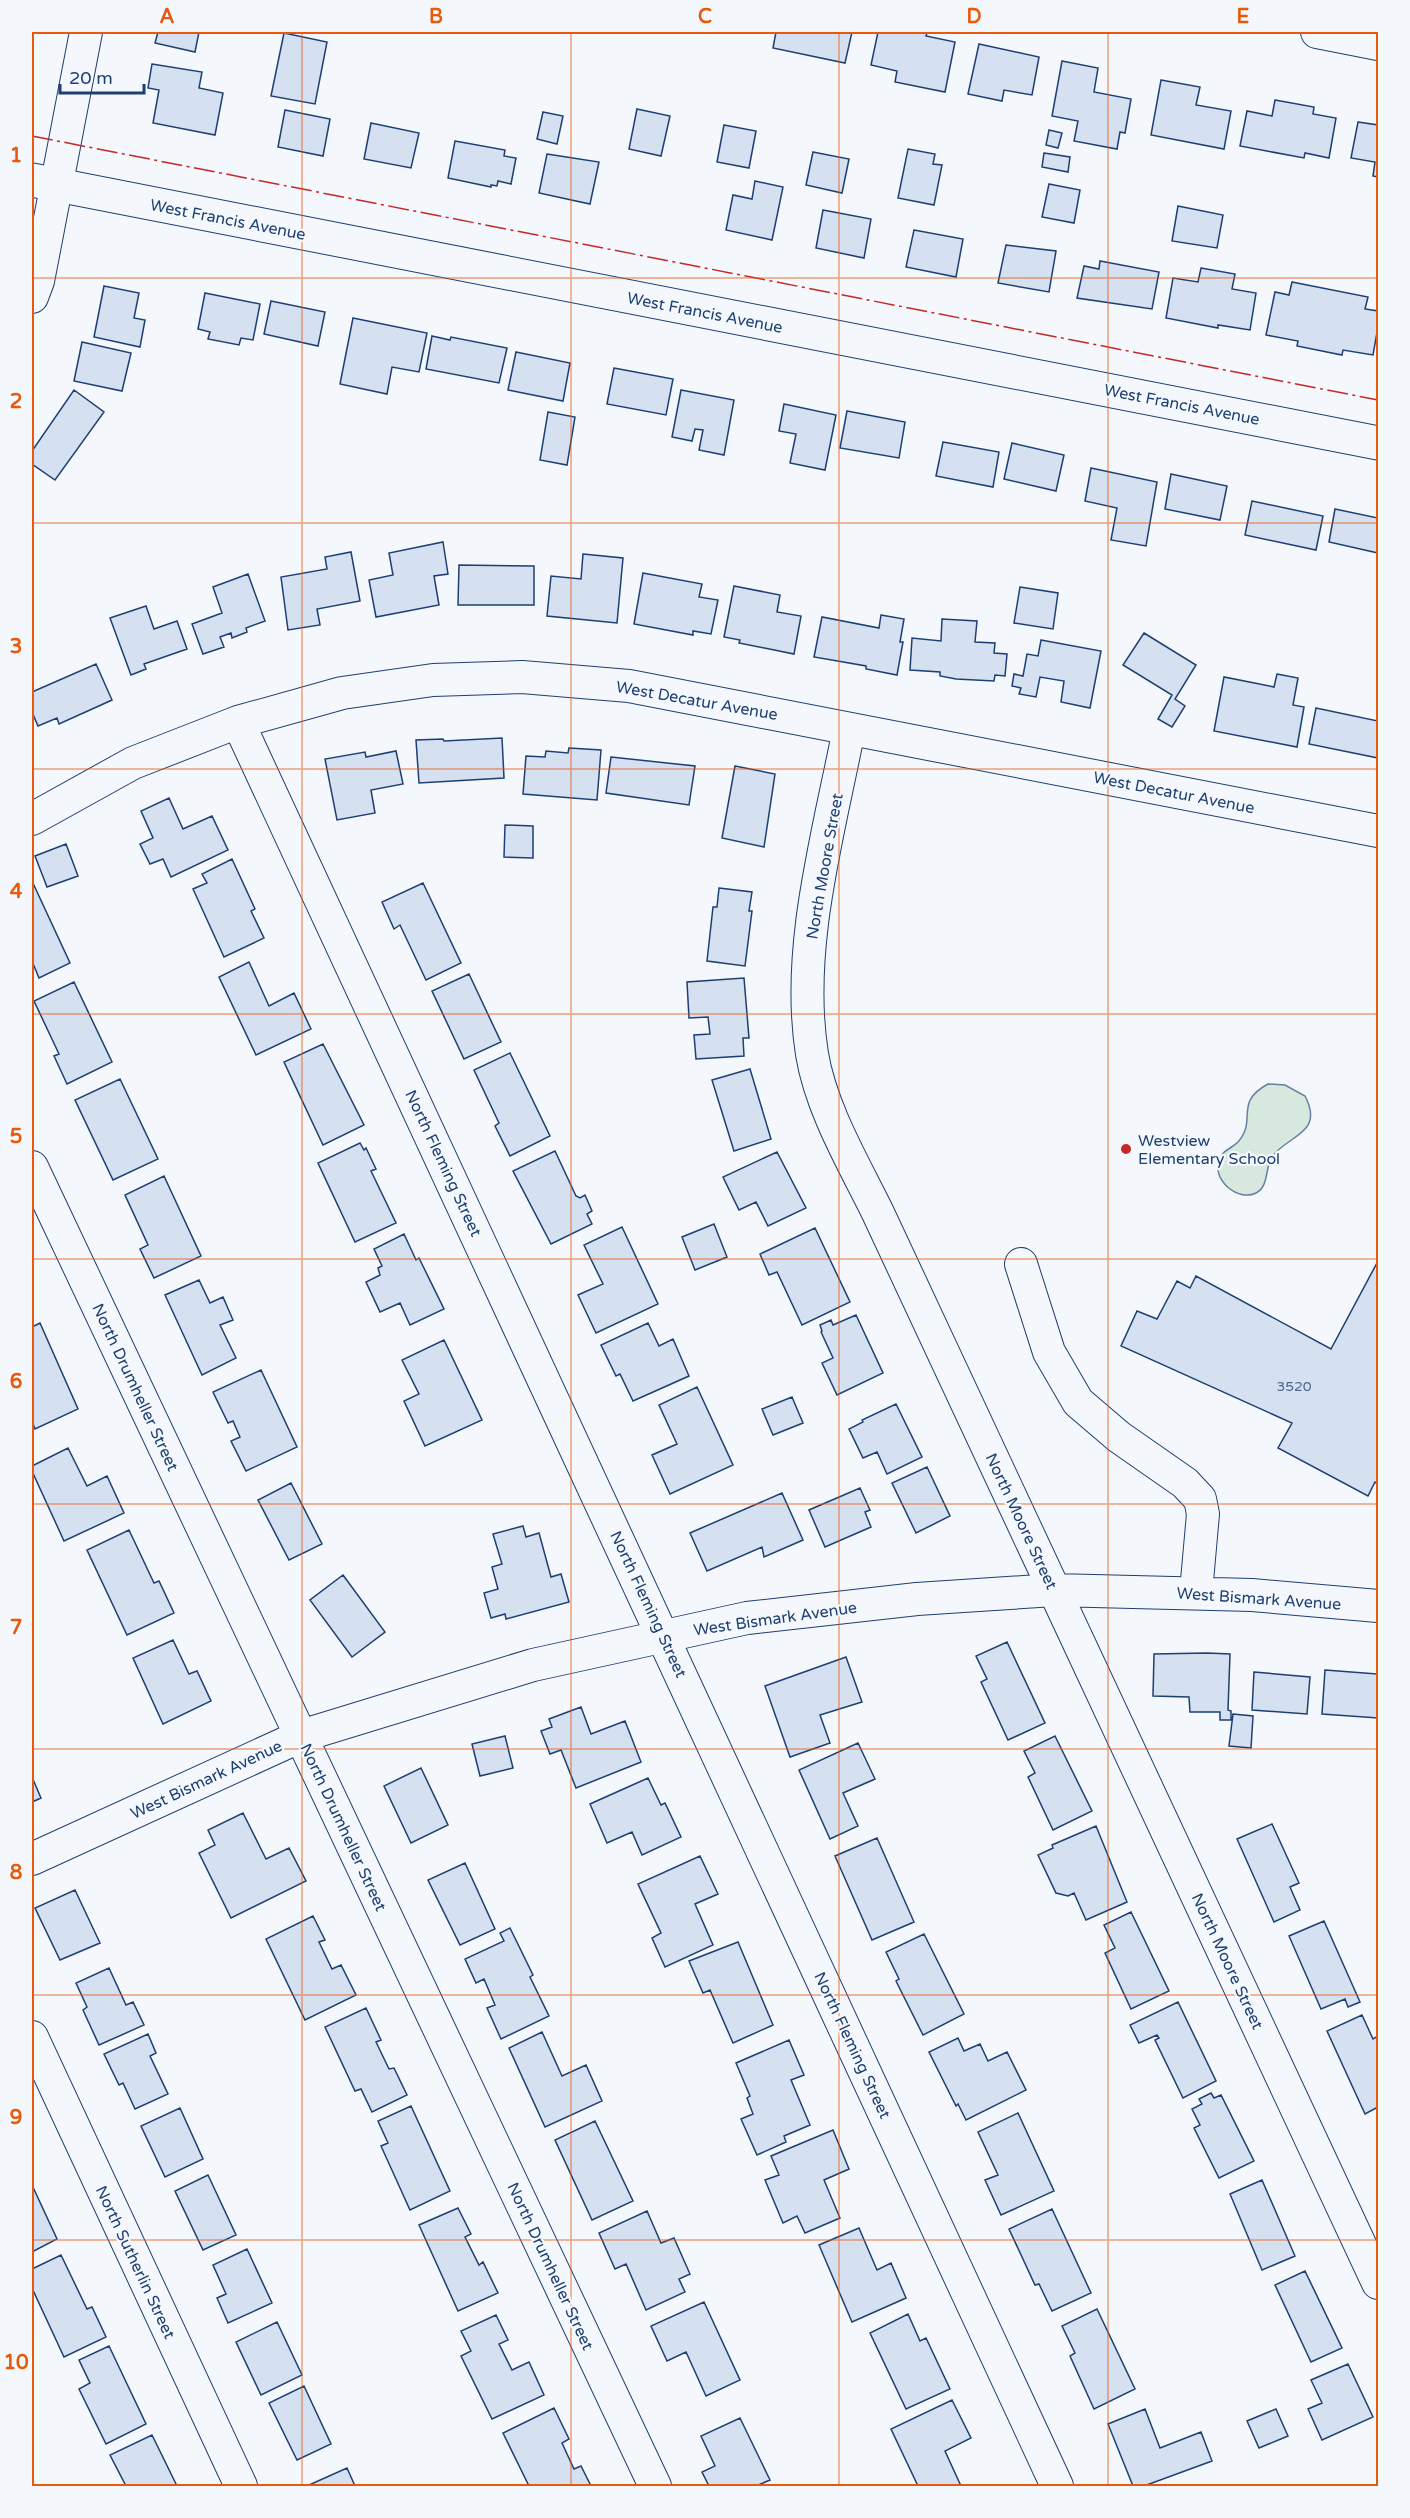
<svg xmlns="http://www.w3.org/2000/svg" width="1410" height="2518" viewBox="0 0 1410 2518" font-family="'Varela Round',sans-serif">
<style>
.green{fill:#d7e8df;stroke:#687fa3;stroke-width:1.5}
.building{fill:#d5e0f0;stroke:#1d3f73;stroke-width:1.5}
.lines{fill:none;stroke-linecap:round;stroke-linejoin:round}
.minor-casing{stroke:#1d3f73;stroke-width:34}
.major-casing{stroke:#1d3f73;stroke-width:35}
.minor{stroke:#f4f7fb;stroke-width:32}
.major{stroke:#f4f7fb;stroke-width:33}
.power{stroke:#c62828;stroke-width:1.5;stroke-dasharray:21 4.5 3 4.5;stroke-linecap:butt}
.grid{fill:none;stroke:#e8590c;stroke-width:1.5;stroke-opacity:0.55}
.poi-dot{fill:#c62828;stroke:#f4f7fb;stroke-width:2}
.labels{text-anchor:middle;stroke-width:4.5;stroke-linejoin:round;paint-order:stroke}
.number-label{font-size:14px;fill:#4b6792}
.street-label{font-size:16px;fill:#1d3f73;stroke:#f4f7fb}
.poi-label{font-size:16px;fill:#1d3f73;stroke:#f4f7fb;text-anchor:start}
.neatline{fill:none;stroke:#e8590c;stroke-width:2}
.grid-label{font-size:20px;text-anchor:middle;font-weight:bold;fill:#e8590c}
</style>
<rect width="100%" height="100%" fill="#f4f7fb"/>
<path class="green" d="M1268 1084 1285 1085 1305 1096C1325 1134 1287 1135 1272 1157 1265 1167 1269 1187 1256 1193 1238 1202 1212 1180 1219 1161 1222 1150 1231 1149 1238 1142 1258 1119 1233 1103 1268 1084Z"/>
<path class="building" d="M158 32H199L195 52 155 43Z
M776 32H852L845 63 773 48Z
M878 32H917L927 33 926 36 955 42 945 92 895 82 897 71 871 65Z
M284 33 327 42 315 104 271 96Z
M979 44 1039 57 1032 95 1004 90 1002 101 968 94Z
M1062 61 1098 68 1094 92 1131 99 1125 133 1120 132 1117 149 1074 141 1078 121 1052 116Z
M152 64 202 72 199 88 223 93 215 135 153 123 159 90 148 88Z
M1161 80 1200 87 1196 105 1231 111 1224 149 1151 135Z
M1275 100 1314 107 1313 114 1336 118 1329 158 1305 153 1304 158 1240 146 1247 111 1272 116Z
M637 109 670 116 661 156 629 149Z
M285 110 330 119 323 156 278 147Z
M543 112 563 116 557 144 537 139Z
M1358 122 1378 125V177L1373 176 1375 162 1351 158Z
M371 123 419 133 411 168 364 159Z
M724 125 756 131 749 168 717 162Z
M1049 130 1062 133 1058 148 1046 145Z
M455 141 505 150 504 156 516 158 511 184 498 181 497 186 491 185V187L448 178Z
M908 149 935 154 933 164 942 165 934 205 898 198Z
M813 152 849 159 842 193 806 185Z
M1044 153 1070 157 1068 172 1042 167Z
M547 154 599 162 590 204 539 193Z
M755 181 783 187 772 240 726 230 733 195 752 199Z
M1049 184 1080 190 1074 223 1042 217Z
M1178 206 1223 215 1217 248 1172 241Z
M823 210 871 219 864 258 816 248Z
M914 230 963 239 956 277 906 267Z
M1006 245 1056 251 1049 292 998 283Z
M1100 261 1159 272 1152 309 1077 298 1084 266 1099 269Z
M1201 268 1235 274 1232 289 1256 293 1250 330 1218 325V328L1166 318 1173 278 1198 282Z
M1292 282 1368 297 1365 309 1378 311V327L1373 355 1343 350 1342 355 1297 346 1298 341 1266 335 1275 292 1289 295Z
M104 286 139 293 134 318 145 320 140 347 94 337Z
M205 293 260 304 253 340 241 338 239 345 208 339 210 332 198 329Z
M271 301 325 312 318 346 264 334Z
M353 318 427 333 419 372 392 367 387 394 340 384Z
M432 336 450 340 451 337 507 348 499 383 426 369Z
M82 342 131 353 122 391 74 381Z
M516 352 570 363 563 401 508 390Z
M614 368 673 379 666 415 607 404Z
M74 390 104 412 55 480 32 464V451Z
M681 390 734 400 724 455 699 450 703 430 695 429 692 441 672 437Z
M784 404 836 415 825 470 790 463 796 434 779 431Z
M847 411 905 422 899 458 840 448Z
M548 412 575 417 567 465 540 460Z
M943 442 999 452 993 487 936 476Z
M1012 443 1064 455 1056 491 1004 479Z
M1091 468 1157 482 1146 546 1111 540 1117 508 1085 501Z
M1171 474 1227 486 1220 520 1165 509Z
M1252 501 1323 516 1316 550 1245 535Z
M1335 509 1378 518V553L1329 542Z
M443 542 448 574 434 576 439 605 376 617 369 580 393 575 389 553Z
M351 552 360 601 317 609 320 625 288 630 281 577 327 569 325 557Z
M583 554 623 558 617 623 547 616 551 576 581 579Z
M459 565 534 566V605H458Z
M643 573 702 584 699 597 718 600 711 634 693 631V635L634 624Z
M248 574 265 621 246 628 247 632 232 638 231 633 220 637 224 647 203 654 192 624 222 613 213 587Z
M734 586 780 595 777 612 801 616 794 654 739 643 740 640 724 637Z
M1020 587 1058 593 1053 629 1014 623Z
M146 606 154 629 177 621 187 649 144 664 146 669 131 675 110 618Z
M881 615 904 619 900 642H903L897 675 866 669V666L814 657 822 617 879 628Z
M942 619 977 621 975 642 995 643 994 653 1007 654 1005 676 995 675 994 681 956 679 940 676V672L910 670 912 638 941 641Z
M1144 633 1196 665 1175 699 1185 706 1172 727 1158 719 1172 695 1123 665Z
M1041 640 1101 651 1090 708 1061 702 1064 681 1040 677 1036 697 1019 694 1021 688 1012 686 1014 674 1023 676 1027 654 1038 656Z
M96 664 112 700 59 724 57 718 38 726 32 712V692Z
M1277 674 1298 678 1293 705 1304 707 1297 747 1214 731 1224 677 1274 687Z
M1316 708 1378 721V758L1309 744Z
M502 738 504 778 419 783 416 740 443 739 444 741Z
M569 748 601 750 597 800 523 794 526 756 545 757 546 751 568 753Z
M396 751 403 784 371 790 375 813 337 820 325 759 365 752 366 757Z
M611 757 695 766 689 805 606 793Z
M735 766 775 774 764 847 722 838Z
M169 798 183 829 212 816 228 850 171 877 163 859 150 864 140 844 153 838 141 811Z
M505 825 533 826V858L504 857Z
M66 844 78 876 47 887 35 856Z
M232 859 255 909 251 911 264 938 224 957 193 889 207 883 202 874Z
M32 881 70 963 39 978 32 961Z
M423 883 461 963 426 980 400 925 394 929 382 902Z
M719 888 752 892 749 911H752L745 966 707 961 713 907H717Z
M249 962 269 1006 294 993 311 1029 256 1055 219 977Z
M469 974 501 1042 464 1059 432 991Z
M744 978 749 1038H743L744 1056 696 1059 694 1035 710 1034 708 1017 689 1018 687 982Z
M74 982 112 1062 67 1084 54 1056 59 1054 34 1001Z
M323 1044 364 1125 323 1145 284 1062Z
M510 1053 550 1136 510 1156 495 1126 499 1123 474 1070Z
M750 1069 771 1139 734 1151 712 1080Z
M120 1079 158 1159 113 1180 75 1100Z
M360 1143 364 1150 366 1148 376 1169 371 1171 396 1223 355 1242 318 1163Z
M555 1151 576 1196 580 1198 585 1195 592 1211 587 1214 592 1224 551 1244 513 1171Z
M777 1152 806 1208 768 1226 756 1202 739 1210 723 1177Z
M164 1176 201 1256 154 1278 140 1249 148 1245 125 1195Z
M714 1224 727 1257 695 1270 682 1237Z
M622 1227 658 1304 596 1333 578 1295 603 1284 584 1245Z
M815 1228 850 1302 802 1325 777 1272 769 1275 760 1254Z
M404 1234 416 1260 419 1258 444 1309 410 1325 400 1303 380 1312 366 1282 380 1275 378 1268 382 1266 374 1249Z
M1378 1261V1484L1375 1482 1368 1496 1278 1448 1292 1423 1121 1346 1137 1311 1157 1319 1177 1281 1190 1288 1196 1276 1331 1349Z
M199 1280 210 1303 223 1297 233 1320 220 1325 236 1358 202 1375 165 1295Z
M856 1315 883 1373 837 1395 822 1363 833 1358 821 1332 822 1331 820 1325 831 1320 833 1325Z
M40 1323 78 1409 35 1429 32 1421V1327Z
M648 1323 659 1346 673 1339 689 1376 633 1401 620 1374 616 1376 601 1345Z
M444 1340 482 1420 425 1446 404 1401 419 1394 402 1360Z
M261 1370 297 1447 246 1471 231 1441 240 1437 233 1421 228 1423 213 1392Z
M697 1387 733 1465 670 1494 652 1455 677 1444 659 1405Z
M792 1397 803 1423 773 1435 762 1409Z
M896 1404 922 1457 887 1474 877 1452 863 1458 849 1429 863 1422 862 1420Z
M68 1448 87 1486 107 1476 124 1513 64 1541 32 1471V1466Z
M927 1467 950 1516 916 1533 892 1483Z
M291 1483 322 1544 289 1560 258 1500Z
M860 1488 870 1510 865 1512 871 1527 825 1547 809 1510Z
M782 1493 803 1540 764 1557 762 1547 707 1571 690 1533Z
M523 1526 526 1537 539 1533 551 1577 561 1574 569 1602 506 1619 505 1614 491 1618 484 1593 498 1589 492 1567 502 1564 493 1534Z
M129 1530 154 1583 159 1581 174 1613 127 1635 87 1550Z
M343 1575 385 1632 352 1657 310 1600Z
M173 1640 189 1674 197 1671 211 1701 163 1724 133 1658Z
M1007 1642 1045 1723 1008 1740 981 1682 987 1679 976 1656Z
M1207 1653 1230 1654 1228 1710 1231 1711V1720H1220V1712H1190L1189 1697 1153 1696 1154 1654Z
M846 1657 862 1702 820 1715 830 1743 790 1757 765 1686Z
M1325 1670 1377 1674 1378 1672V1718L1322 1714Z
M1254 1672 1310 1677 1307 1714 1252 1710Z
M581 1707 591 1734 625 1721 641 1762 576 1788 561 1750 550 1754 541 1731 552 1727 549 1719Z
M1233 1714 1253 1716 1251 1748 1229 1746Z
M505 1736 513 1768 480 1776 472 1744Z
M1055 1736 1092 1811 1053 1830 1028 1777 1035 1773 1024 1751Z
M858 1743 875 1779 843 1793 858 1826 830 1839 799 1770Z
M421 1768 448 1825 411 1843 384 1786Z
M32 1777 41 1798 32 1802Z
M648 1778 661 1805 665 1803 681 1837 642 1855 632 1832 607 1843 590 1804Z
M243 1813 266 1859 289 1848 306 1881 231 1918 199 1853 215 1845 208 1830Z
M1272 1824 1299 1883 1290 1887 1300 1910 1274 1922 1237 1839Z
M1096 1826 1127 1902 1086 1920 1074 1893 1068 1896 1056 1893 1038 1855 1053 1848 1052 1845Z
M877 1838 914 1922 872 1940 835 1856Z
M700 1856 718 1894 695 1904 713 1945 665 1967 652 1938 661 1933 638 1884Z
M465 1863 495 1929 460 1945 428 1880Z
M75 1890 100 1943 60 1960 35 1908Z
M1131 1912 1169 1991 1131 2009 1105 1953 1115 1948 1104 1925Z
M313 1916 325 1940 319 1942 332 1969 341 1965 356 1995 305 2020 266 1939Z
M1324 1921 1360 2002 1348 2007 1345 1999 1321 2009 1289 1936Z
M510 1928 533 1975 530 1977 549 2016 501 2039 487 2008 495 2005 484 1979 476 1983 465 1959 504 1941 500 1933Z
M924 1934 964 2014 923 2035 896 1981 899 1979 886 1952Z
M738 1942 773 2025 733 2043 710 1990 703 1993 689 1961Z
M109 1968 126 2005 133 2002 144 2025 99 2045 83 2010 87 2007 76 1983Z
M1178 2002 1216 2081 1183 2098 1155 2040 1159 2038 1157 2035 1139 2043 1130 2025Z
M366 2008 381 2040 376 2042 389 2069 394 2068 407 2095 372 2112 361 2089 355 2091 325 2027Z
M1362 2015 1373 2039 1378 2036V2107L1365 2114 1327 2031Z
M542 2032 562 2076 586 2065 602 2101 545 2127 509 2048Z
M148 2034 156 2053 150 2056 168 2094 135 2109 123 2083 119 2085 104 2054Z
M958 2038 964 2051 980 2044 988 2061 1007 2052 1026 2090 966 2120 958 2104 956 2106 929 2052Z
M789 2040 804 2075 791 2080 810 2125 784 2136 786 2142 757 2155 741 2119 753 2114 747 2098 750 2096 736 2063Z
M1211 2093 1214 2098 1221 2095 1254 2161 1219 2178 1194 2128 1200 2125 1192 2109 1202 2104 1199 2099Z
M411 2106 450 2191 410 2210 381 2146 388 2143 378 2121Z
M180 2108 203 2159 165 2177 141 2126Z
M1018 2113 1054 2191 1001 2215 985 2180 998 2175 978 2132Z
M595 2121 633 2201 592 2220 555 2140Z
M833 2130 849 2169 824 2180 840 2218 805 2233 797 2216 783 2223 765 2180 779 2175 771 2156Z
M208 2175 236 2235 203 2250 175 2191Z
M1262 2180 1295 2256 1262 2270 1230 2194Z
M32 2185 57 2239 32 2252Z
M458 2208 471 2234 465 2237 479 2265 483 2262 498 2293 458 2311 419 2225Z
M1052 2209 1091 2293 1052 2311 1039 2284 1035 2285 1009 2229Z
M647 2211 661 2243 674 2238 690 2274 679 2279 685 2292 646 2310 626 2264 615 2269 599 2233Z
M859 2228 877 2270 891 2263 906 2298 852 2322 819 2245Z
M247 2249 272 2303 228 2323 217 2298 226 2294 213 2265Z
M61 2255 87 2309 92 2307 106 2337 64 2357 32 2288V2269Z
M1305 2271 1342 2348 1311 2362 1275 2285Z
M704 2302 740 2380 706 2396 686 2352 667 2361 651 2326Z
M1097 2309 1135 2389 1094 2409 1070 2356 1075 2353 1062 2326Z
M908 2314 920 2341 926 2338 950 2389 906 2409 870 2333Z
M496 2315 508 2340 499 2344 512 2370 529 2362 544 2395 492 2419 461 2356 471 2351 461 2331Z
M277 2322 302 2375 261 2395 236 2342Z
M109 2346 146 2424 106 2444 79 2389 90 2383 79 2360Z
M1348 2364 1373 2417 1322 2440 1308 2409 1322 2403 1311 2380Z
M304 2386 331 2444 297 2460 269 2403Z
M952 2400 971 2438 945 2451 961 2486H918L891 2429Z
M554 2408 569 2439 562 2443 574 2469 581 2466 591 2486H529L503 2433Z
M1145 2409 1160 2448 1201 2432 1212 2461 1144 2486H1133L1108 2424Z
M1276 2409 1288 2436 1259 2448 1247 2421Z
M740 2418 770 2480 756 2486H709L702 2472 715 2466 701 2436Z
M152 2435 177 2486H126L110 2455Z
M347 2468 355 2486H310L309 2485Z"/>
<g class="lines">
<g class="minor-casing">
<path id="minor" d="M1317 32 1378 44
M32 297 38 281 86 32
M238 722 1057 2486
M849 729C829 833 795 948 812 1054 821 1109 854 1164 878 1213L1378 2283
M32 819 133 763 238 722 342 693 433 680 522 677 629 686 1378 831
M32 1167 655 2486
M1021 1264 1049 1352 1078 1402 1119 1437 1185 1483 1200 1499 1203 1514 1196 1592
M32 1859 301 1736 533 1665 747 1618 917 1599 1054 1590 1252 1595 1378 1606
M32 2037 241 2486"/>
</g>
<g class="major-casing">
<path id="major" d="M32 180 1378 443"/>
</g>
<use href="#minor" class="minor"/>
<use href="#major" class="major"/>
<path class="power" d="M32 136 1378 400"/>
</g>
<path class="grid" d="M302 32V2486M571 32V2486M839 32V2486M1108 32V2486M32 278H1378M32 523H1378M32 769H1378M32 1014H1378M32 1259H1378M32 1504H1378M32 1749H1378M32 1995H1378M32 2240H1378"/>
<circle class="poi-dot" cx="1126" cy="1149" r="6"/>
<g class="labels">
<g class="number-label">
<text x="1294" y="1391">3520</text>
</g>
<g class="street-label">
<text transform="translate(228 219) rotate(11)" y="6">West Francis Avenue</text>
<text transform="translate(705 312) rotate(11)" y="6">West Francis Avenue</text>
<text transform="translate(1182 404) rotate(11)" y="6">West Francis Avenue</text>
<text transform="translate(697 700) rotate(10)" y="6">West Decatur Avenue</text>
<text transform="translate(1174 792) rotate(11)" y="6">West Decatur Avenue</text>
<text transform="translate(824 866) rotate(-80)" y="6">North Moore Street</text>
<text transform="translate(444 1163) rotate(65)" y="6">North Fleming Street</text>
<text transform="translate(136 1387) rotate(65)" y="6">North Drumheller Street</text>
<text transform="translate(1022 1521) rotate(65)" y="6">North Moore Street</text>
<text transform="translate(1259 1598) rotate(4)" y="6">West Bismark Avenue</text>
<text transform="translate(649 1604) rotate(65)" y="6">North Fleming Street</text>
<text transform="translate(775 1618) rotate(-8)" y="6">West Bismark Avenue</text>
<text transform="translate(206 1779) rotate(-25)" y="6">West Bismark Avenue</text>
<text transform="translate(344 1827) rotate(65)" y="6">North Drumheller Street</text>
<text transform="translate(1228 1961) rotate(65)" y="6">North Moore Street</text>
<text transform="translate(853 2045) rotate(65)" y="6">North Fleming Street</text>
<text transform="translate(136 2262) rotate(65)" y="6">North Sutherlin Street</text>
<text transform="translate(551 2266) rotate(65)" y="6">North Drumheller Street</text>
</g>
<g class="poi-label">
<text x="1138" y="1146">Westview<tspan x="1138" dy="18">Elementary School</tspan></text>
</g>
</g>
<rect width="1410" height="2518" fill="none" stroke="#f4f7fb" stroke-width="66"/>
<path d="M60 84v9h84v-9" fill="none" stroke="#1d3f73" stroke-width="3"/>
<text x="69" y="84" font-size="18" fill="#1d3f73" stroke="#f4f7fb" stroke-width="4.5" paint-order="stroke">20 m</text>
<rect x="33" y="33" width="1344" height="2452" class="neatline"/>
<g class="grid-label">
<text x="167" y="23">A</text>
<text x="436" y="23">B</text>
<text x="705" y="23">C</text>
<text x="974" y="23">D</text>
<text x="1243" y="23">E</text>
<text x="16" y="162">1</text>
<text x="16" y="408">2</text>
<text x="16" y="653">3</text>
<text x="16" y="898">4</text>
<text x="16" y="1143">5</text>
<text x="16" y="1388">6</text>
<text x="16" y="1634">7</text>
<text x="16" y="1879">8</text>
<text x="16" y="2124">9</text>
<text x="16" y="2369">10</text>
</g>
</svg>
